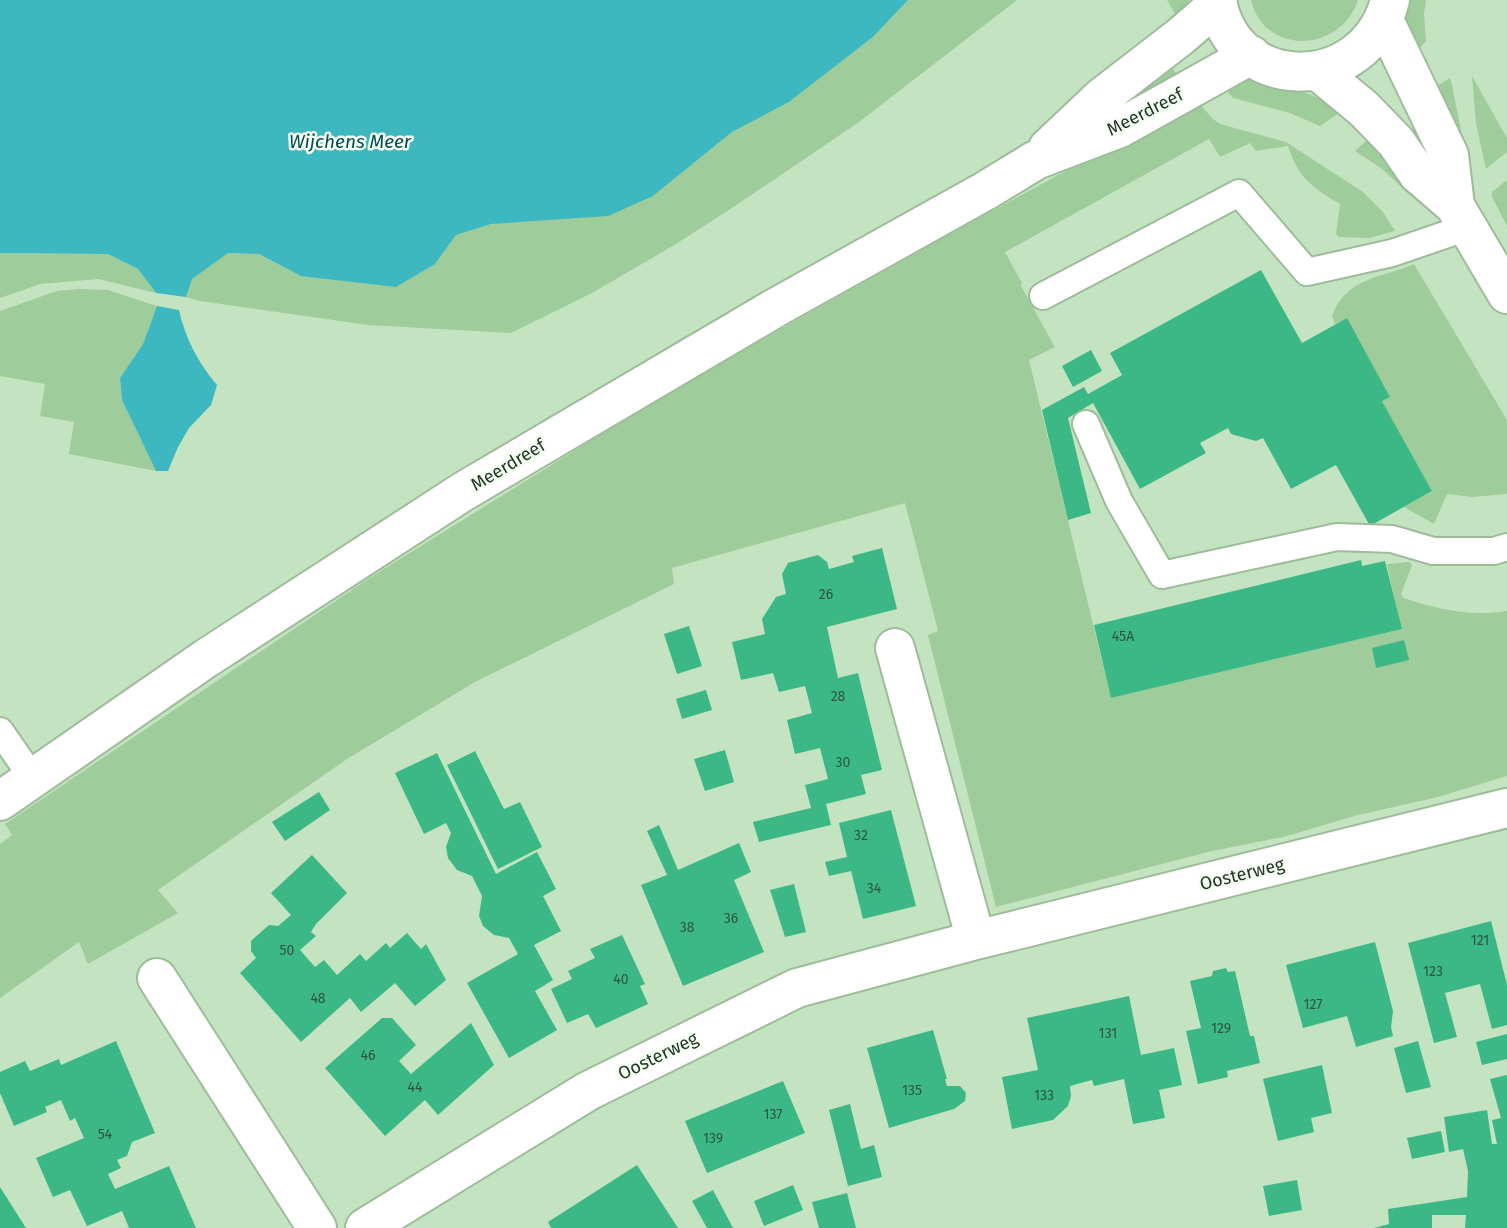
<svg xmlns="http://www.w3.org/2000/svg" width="1507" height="1228" viewBox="0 0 1507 1228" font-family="'Fira Sans',sans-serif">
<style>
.green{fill:#9fcc9b}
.water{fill:#3db7c0}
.building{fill:#3cb886}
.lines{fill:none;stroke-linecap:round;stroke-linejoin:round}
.lane-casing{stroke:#9ebc9a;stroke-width:30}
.street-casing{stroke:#9ebc9a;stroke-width:42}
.secondary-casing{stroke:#9ebc9a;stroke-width:42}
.lane{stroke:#fff;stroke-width:26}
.street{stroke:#fff;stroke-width:38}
.secondary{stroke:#fff;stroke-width:38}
.labels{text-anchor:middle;stroke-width:5;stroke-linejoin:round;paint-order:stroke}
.number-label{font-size:14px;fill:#2d553f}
.street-label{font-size:18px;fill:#283427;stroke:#f2fff1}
.water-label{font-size:19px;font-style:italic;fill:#014d52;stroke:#f2fff1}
</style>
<rect width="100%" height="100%" fill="#c4e4c1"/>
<path class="green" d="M908 0H1017L859 122 732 208 671 247 592 293 511 333 368 325 200 301 186 297 191 279 227 253 259 254 301 276 435 264 456 235 491 224 653 196 732 132 789 102 873 37Z
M1167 0H1189L1181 16 1177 17Z
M1251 0H1358C1341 53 1264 56 1251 0Z
M1407 0H1426L1424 14 1426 41 1415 54 1403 27Z
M1170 64 1180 80 1117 118 1109 107Z
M1472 76 1507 138V152L1486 169 1476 123Z
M1450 78 1452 85 1466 155 1430 90Z
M1246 79C1271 84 1325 92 1339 113L1320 126 1290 113 1233 98 1224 88Z
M1196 100 1213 119 1220 124 1286 142 1363 192 1383 212 1395 231 1369 238 1339 237 1336 234 1340 204C1313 188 1298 178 1288 146L1256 151 1250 143 1220 157 1209 139 1005 252 1022 283 1021 286 1055 347 1029 360 1111 698 1401 629 1387 564 1409 562 1412 565 1401 594 1403 598C1438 609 1471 617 1507 611V776L1438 797 1358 815 1283 837 1212 851 996 907 928 635 938 631 905 503 672 568 674 584 475 682 347 759 158 890 178 913 88 964 79 942 0 998V844L12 835 5 824 371 577 672 390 963 227Z
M1369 138 1417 196 1416 198 1410 195 1381 168 1355 151Z
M1507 180V226L1492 197V192Z
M0 253 108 254 138 269 156 293 98 279 40 284 0 298Z
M1414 264 1507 420V494L1473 497 1447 494 1434 524 1404 507 1432 491 1382 401 1390 397 1347 319 1335 324 1332 316C1346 277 1382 278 1414 264Z
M78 289 108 290 157 306 143 344 120 378 122 400 156 471 69 454 74 422 40 416 45 384 0 376V311L57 291Z"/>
<path class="water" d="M0 0H908L873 37 789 102 732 132 653 196 608 216 491 224 456 235 435 264 396 287 301 276 259 254 228 253 192 279 186 297 156 293 138 269 108 254 0 253Z
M157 306 179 310C185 338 199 364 217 385L211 405 189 428 178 447 168 471H156L122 400 120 378 143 344Z"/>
<path class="building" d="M1261 270 1302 343 1347 318 1390 397 1382 401 1432 491 1370 526 1336 465 1291 489 1263 438 1256 441 1231 434 1228 428 1200 443 1206 453 1140 489 1093 403 1068 418 1091 513 1068 520 1042 410 1084 387 1088 394 1122 375 1110 353Z
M1091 350 1102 371 1073 387 1062 366Z
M882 548 897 609 827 627 838 678 858 673 882 770 861 775 866 794 826 804 831 825 759 842 753 822 811 808 805 785 828 779 820 748 795 754 787 720 812 713 805 686 779 692 773 673 741 680 732 642 765 634 762 619 776 597 786 594 782 574 788 563 818 555 827 562 829 569 854 562 852 556Z
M1361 560 1362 566 1385 561 1402 629 1111 698 1094 625Z
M689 626 702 666 677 674 664 634Z
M1404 640 1409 660 1376 668 1372 648Z
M706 690 712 710 682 719 676 699Z
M725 750 734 782 705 791 694 759Z
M475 751 504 809 520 802 542 847 498 869 447 765Z
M437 753 496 874 537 852 556 889 543 896 561 931 534 945 553 980 535 991 557 1030 509 1058 467 983 518 954 509 938 494 935 483 926 479 916 482 896 472 876 457 870 448 858 446 847 451 833 446 823 424 834 395 773Z
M319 792 330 810 285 841 272 822Z
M891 810 916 906 863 919 851 871 829 876 825 862 847 857 839 823Z
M659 825 678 870 739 843 751 872 734 880 764 952 683 986 641 885 667 875 647 831Z
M312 855 347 893 316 924 311 932 316 936 300 950 315 967 324 960 337 975 360 954 366 961 386 943 390 948 407 933 421 949 426 944 446 980 415 1006 395 983 361 1012 350 998 301 1042 240 973 256 958 251 951V941L269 925 278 926 291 915 271 893Z
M794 884 806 932 785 937 770 890Z
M1491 921 1507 985V1025L1492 1029 1480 984 1445 993 1457 1037 1434 1043 1408 943Z
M622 935 645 984 640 986 648 1004 596 1028 588 1014 567 1023 551 989 572 979 568 971 595 958 590 949Z
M1375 942 1393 1011 1391 1027 1393 1036 1356 1047 1347 1016 1303 1028 1286 965Z
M1226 968 1228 972 1235 971 1250 1036H1254L1260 1063 1227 1071 1228 1077 1198 1084 1186 1031 1201 1028 1190 981 1212 976 1213 971Z
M1129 996 1141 1055 1174 1048 1182 1085 1159 1090 1165 1118 1133 1124 1124 1079 1094 1086 1092 1080 1070 1086 1071 1096 1068 1106 1053 1120 1012 1129 1002 1077 1038 1070 1027 1018Z
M382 1018H392L416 1045 399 1061 411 1074 471 1023 494 1065 438 1115 425 1100 385 1136 325 1068Z
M933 1030 947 1079H945L947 1086H960L966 1093 965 1101 954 1109 889 1128 867 1048Z
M1507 1034V1059L1482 1065 1476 1042Z
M116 1041 155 1133 132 1142 127 1156 117 1160 121 1168 108 1174 115 1189 169 1166 196 1228H129L122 1211 87 1226 70 1190 53 1197 36 1158 84 1138 75 1118 70 1121 61 1100 45 1107 47 1112 14 1126 0 1093V1072L25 1061 30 1071 59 1059 61 1065Z
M1418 1041 1431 1087 1406 1093 1394 1048Z
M1322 1065 1332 1113 1311 1118 1314 1132 1278 1141 1263 1079Z
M1507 1075V1228H1465L1466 1215H1432V1228H1374L1389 1224 1388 1209 1467 1197 1468 1171 1463 1149 1449 1152 1444 1117 1487 1110 1492 1144H1497L1492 1120 1501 1118 1490 1079Z
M783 1081 805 1133 707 1173 685 1121Z
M850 1104 861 1149 874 1145 882 1177 848 1186 829 1110Z
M1441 1131 1445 1152 1412 1159 1407 1138Z
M637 1165 678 1228H551L548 1222Z
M1297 1180 1302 1210 1269 1216 1263 1186Z
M793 1185 803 1210 764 1226 754 1201Z
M0 1187 26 1228H0Z
M713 1190 733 1228H707L692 1201Z
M847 1193 856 1228H819L812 1202Z"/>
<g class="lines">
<g class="lane-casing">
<path id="lane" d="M1043 296 1239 193 1307 272 1392 253 1468 227
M1086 424 1119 501 1162 575 1337 537 1392 539 1433 551H1494L1507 547
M0 731 32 777"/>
</g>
<g class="street-casing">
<path id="street" d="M895 648 976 940
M157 978 317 1228
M365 1228 588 1091 797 988 976 940 1507 808"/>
</g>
<g class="secondary-casing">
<path id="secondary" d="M1217 0C1233 96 1366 95 1390 0
M1384 20 1449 155 1455 206
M1318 71 1364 109 1396 142 1418 174 1455 206 1507 294
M1048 148 1102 97 1181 36 1218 4
M0 801 205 659 464 491 775 308 985 191 1036 160 1120 128 1251 55"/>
</g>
<use href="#lane" class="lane"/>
<use href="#street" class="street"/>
<use href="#secondary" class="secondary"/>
</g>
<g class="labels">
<g class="number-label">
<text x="826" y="599">26</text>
<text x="1123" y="641">45A</text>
<text x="838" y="701">28</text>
<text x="843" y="767">30</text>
<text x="861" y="840">32</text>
<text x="874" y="893">34</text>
<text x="731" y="923">36</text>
<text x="687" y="932">38</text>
<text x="1480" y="945">121</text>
<text x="287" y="955">50</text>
<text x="1433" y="976">123</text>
<text x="621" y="984">40</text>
<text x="318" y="1003">48</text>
<text x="1313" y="1009">127</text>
<text x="1221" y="1033">129</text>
<text x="1108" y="1038">131</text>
<text x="368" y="1060">46</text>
<text x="415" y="1092">44</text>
<text x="912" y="1095">135</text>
<text x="1044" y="1100">133</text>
<text x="773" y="1119">137</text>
<text x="105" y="1139">54</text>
<text x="713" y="1143">139</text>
</g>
<g class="street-label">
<text transform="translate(1145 112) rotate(-27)" y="6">Meerdreef</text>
<text transform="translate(508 465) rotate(-31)" y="6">Meerdreef</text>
<text transform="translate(1242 874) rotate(-14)" y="6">Oosterweg</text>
<text transform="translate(658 1056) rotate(-26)" y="6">Oosterweg</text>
</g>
<g class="water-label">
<text x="350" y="148">Wijchens Meer</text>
</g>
</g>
</svg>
